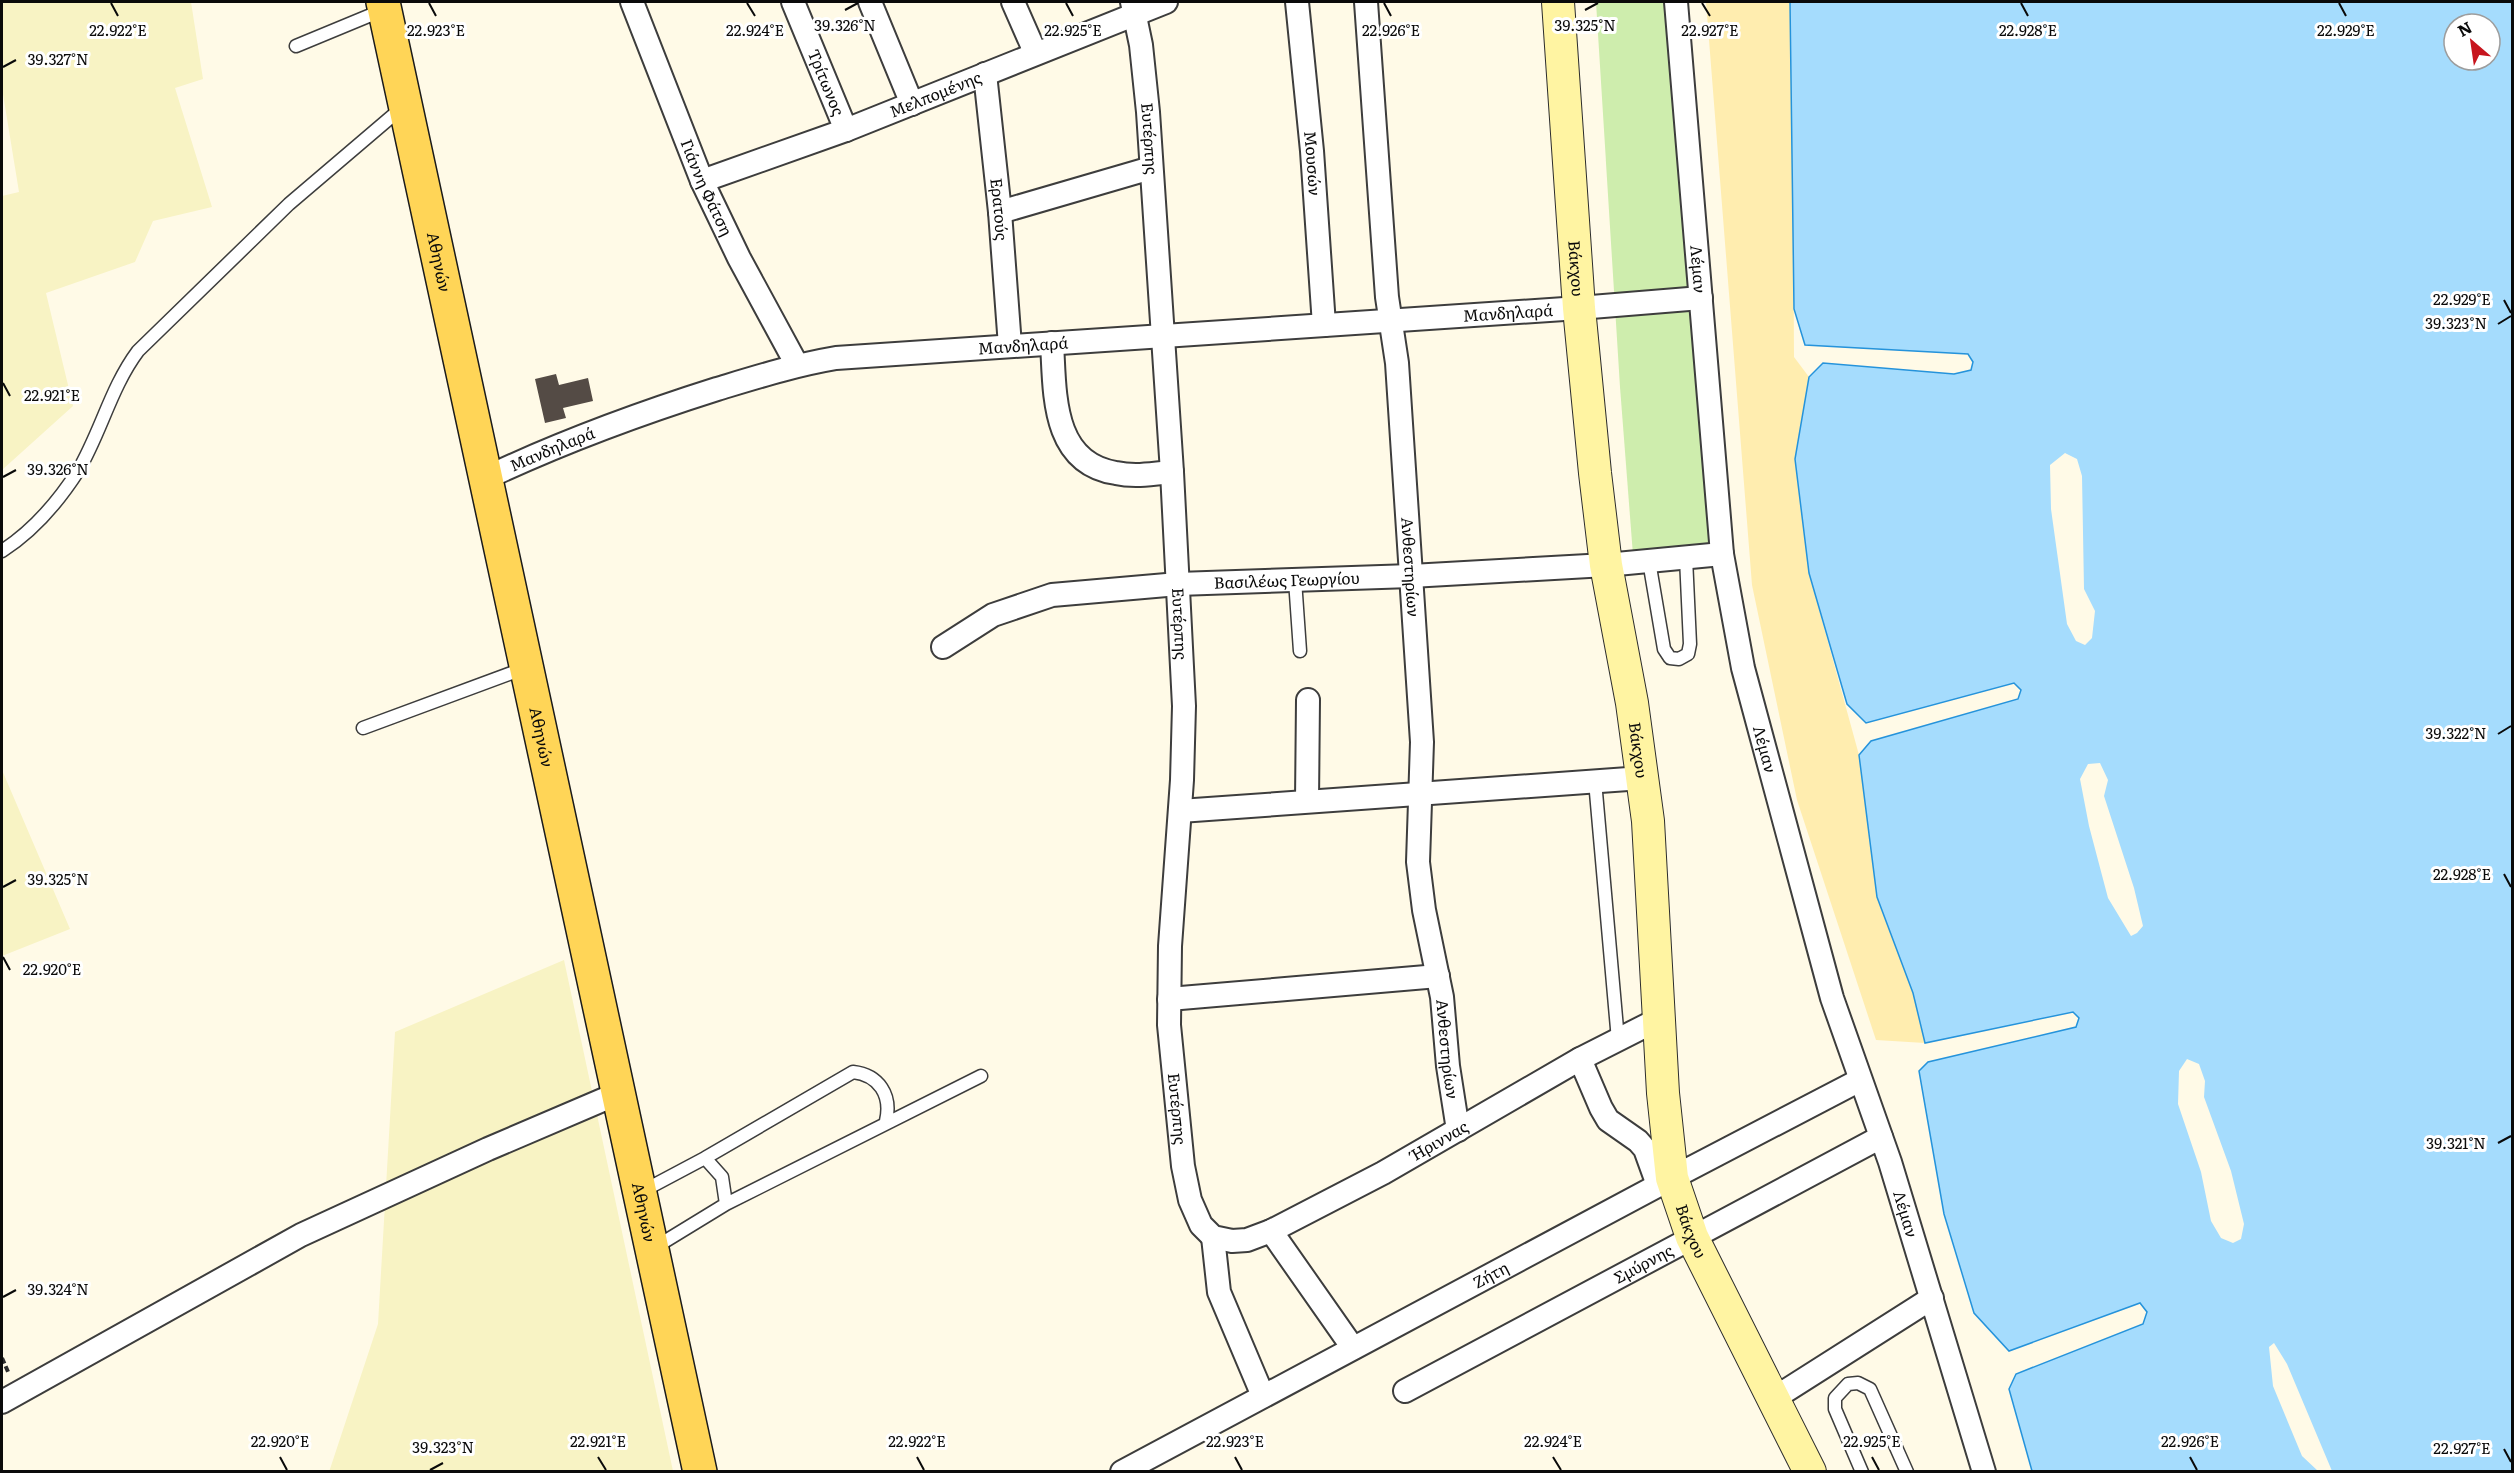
<svg xmlns="http://www.w3.org/2000/svg" width="2514" height="1473" viewBox="0 0 2514 1473" font-family="Literata,serif">
<style>
.farmland{fill:#f8f3c4}
.green{fill:#ceedad}
.sand{fill:#ffedaf}
.water{fill:#a5dcfd;stroke:#2593db;stroke-width:1.5;fill-rule:evenodd}
.pier{fill:#fffae7}
.building{fill:#544b45}
.lines{fill:none;stroke-linecap:round;stroke-linejoin:round}
.lane-casing{stroke:#3d3d3d;stroke-width:15}
.street-casing{stroke:#3d3d3d;stroke-width:26}
.secondary-casing{stroke:#2c2c2c;stroke-width:34}
.primary-casing{stroke:#1b1b1b;stroke-width:36}
.path{stroke:#2c2c2c;stroke-width:4;stroke-dasharray:6 3;stroke-linecap:butt}
.lane{stroke:#fff;stroke-width:12}
.street{stroke:#fff;stroke-width:22}
.secondary{stroke:#fff4a2;stroke-width:32}
.primary{stroke:#ffd557;stroke-width:33}
.ticks{fill:none;stroke:#0a0a0a;stroke-width:2}
.labels{text-anchor:middle;stroke-width:6;stroke-linejoin:round;paint-order:stroke}
.street-label{font-size:16px;fill:#0a0a0a;stroke:#fff}
.ticks-label{font-size:15px;text-anchor:middle;fill:#0a0a0a;stroke:#fff;stroke-width:6;stroke-linejoin:round;paint-order:stroke}
</style>
<rect width="100%" height="100%" fill="#fffae7"/>
<path class="farmland" d="M2 2H191L203 79 175 88 212 207 153 221 135 262 46 293 73 406 2 470V196L19 192 2 88Z
M2 770 70 929 2 956Z
M564 960 673 1471 329 1472 378 1324 395 1032Z"/>
<path class="green" d="M1596 2H1667L1716 550 1633 555 1620 387Z"/>
<path class="sand" d="M1706 2H1792L1794 357 1809 377 1795 459 1809 573 1859 755 1877 897 1913 993 1925 1043 1876 1040 1797 800 1752 585Z"/>
<path class="water" d="M1790 2H2512V1471H2032L2009 1389 2016 1374 2143 1324 2147 1312 2140 1303 2009 1351 1974 1313 1944 1214 1919 1071 1928 1062 2076 1027 2079 1018 2073 1012 1925 1043 1913 993 1877 897 1859 755 1871 741 2018 699 2021 690 2014 683 1866 723 1847 704 1809 573 1795 459 1809 377 1823 363 1954 374 1971 370 1973 362 1968 354 1805 345 1794 309ZM2454 24H2490V60H2454Z"/>
<path class="pier" d="M2065 453 2077 459 2082 476 2084 589 2095 611 2092 638 2085 645 2076 641 2067 624 2051 509 2050 465Z
M2100 763 2108 780 2104 796 2134 888 2143 926 2137 933 2131 936 2108 898 2089 826 2080 779 2088 764Z
M2187 1059 2199 1064 2205 1081 2204 1097 2231 1171 2244 1224 2241 1239 2233 1243 2221 1238 2211 1221 2201 1172 2178 1104 2179 1071Z
M2274 1343 2287 1364 2332 1471H2318L2302 1456 2273 1386 2269 1347Z"/>
<path class="building" d="M556 374 559 385 588 378 593 401 563 408 566 418 545 423 535 379Z"/>
<g class="lines">
<g class="lane-casing">
<path id="lane" d="M296 46 383 10
M2 551C33 531 58 502 78 471 101 432 111 387 138 351L289 204 404 106
M1649 561 1664 649 1670 658 1679 659 1688 654 1690 644 1686 558
M1295 580 1300 651
M363 728 525 668
M1595 781 1618 1040
M705 1158 722 1177 726 1204
M641 1192 705 1158 853 1072C879 1075 892 1095 886 1121
M654 1248 726 1204 981 1076
M1862 1472 1835 1409V1398L1848 1384 1858 1383 1870 1389 1907 1472"/>
</g>
<g class="street-casing">
<g id="street">
<path id="s1" d="M632 2 702 181 739 258 797 365"/>
<path id="s2" d="M793 2 846 130"/>
<path d="M870 2 912 104"/>
<path d="M1013 2 1035 52"/>
<path id="s3" d="M1132 2 1141 45 1148 112 1172 472 1184 706 1182 780 1170 946 1169 1025 1183 1166 1190 1200 1201 1225 1213 1237 1232 1241 1247 1240 1271 1231 1383 1173 1580 1059 1659 1019"/>
<path id="s4" d="M1297 2 1312 151 1324 325"/>
<path id="s5" d="M1366 2 1387 297 1397 363 1422 742 1418 862 1424 910 1442 997 1448 1066 1458 1130"/>
<path id="s6" d="M1676 2 1722 554 1743 668 1832 998 1890 1162 1984 1472"/>
<path id="s7" d="M985 74 1000 212 1010 346"/>
<path id="s8" d="M702 181 846 130 1166 2"/>
<path d="M1000 212 1151 168"/>
<path d="M1052 343C1055 392 1051 463 1116 473 1134 477 1153 474 1172 472"/>
<path id="s9" d="M488 477C562 442 638 414 717 389 757 377 795 365 836 358L1579 308 1701 298"/>
<path id="s10" d="M943 647 993 615 1052 595 1178 584 1411 576 1606 565 1722 554"/>
<path d="M1307 801 1308 700"/>
<path d="M1180 811 1642 778"/>
<path d="M1169 999 1438 976"/>
<path d="M1580 1059 1601 1108 1608 1120 1638 1141 1645 1149 1658 1185"/>
<path d="M1271 1231 1353 1348"/>
<path d="M1213 1237 1219 1292 1263 1396"/>
<path id="s11" d="M1405 1391 1881 1137"/>
<path d="M1773 1399 1932 1298"/>
<path d="M2 1402 301 1235 488 1149 619 1093"/>
<path id="s12" d="M1122 1472 1672 1178 1860 1080"/>
</g>
</g>
<g class="secondary-casing">
<g id="secondary">
<path id="s13" d="M1558 2 1579 308 1595 473 1606 565 1632 703 1648 821 1663 1093 1672 1178 1692 1237 1810 1472"/>
</g>
</g>
<g class="primary-casing">
<g id="primary">
<path id="s14" d="M383 2 700 1472"/>
</g>
</g>
<path class="path" d="M2 1358 9 1374"/>
<use href="#lane" class="lane"/>
<use href="#street" class="street"/>
<use href="#secondary" class="secondary"/>
<use href="#primary" class="primary"/>
</g>
<path class="ticks" d="M111 3 118 16M429 3 436 16M747 3 755 16M1066 3 1073 16M1384 3 1391 16M1702 3 1710 16M2021 3 2028 16M2339 3 2346 16M845 10 858 3M1585 10 1598 3M3 67 16 60M2504 300 2511 313M2498 324 2511 316M3 383 10 396M3 477 16 470M2498 734 2511 726M2504 874 2511 887M3 887 16 880M3 957 10 970M2498 1143 2511 1136M3 1297 16 1290M2504 1449 2511 1462M280 1457 287 1470M598 1457 606 1470M917 1457 924 1470M1235 1457 1242 1470M1553 1457 1561 1470M1872 1457 1879 1470M2190 1457 2197 1470M430 1470 443 1463"/>
<g class="labels">
<g class="street-label">
<text dy="6" stroke="none"><textPath href="#s2" startOffset="87">Τρίτωνος</textPath></text>
<text dy="6" stroke="none"><textPath href="#s8" startOffset="249">Μελπομένης</textPath></text>
<text dy="6" stroke="none"><textPath href="#s3" startOffset="138">Ευτέρπης</textPath></text>
<text dy="6" stroke="none"><textPath href="#s4" startOffset="162">Μουσών</textPath></text>
<text dy="6" stroke="none"><textPath href="#s1" startOffset="200">Γιάννη Φάτση</textPath></text>
<text dy="6" stroke="none"><textPath href="#s7" startOffset="136">Ερατούς</textPath></text>
<text dy="6" stroke="none"><textPath href="#s14" startOffset="266">Αθηνών</textPath></text>
<text dy="6" stroke="none"><textPath href="#s13" startOffset="267">Βάκχου</textPath></text>
<text dy="6" stroke="none"><textPath href="#s6" startOffset="268">Λέμαν</textPath></text>
<text dy="6" stroke="none"><textPath href="#s9" startOffset="1042">Μανδηλαρά</textPath></text>
<text dy="6" stroke="none"><textPath href="#s9" startOffset="556">Μανδηλαρά</textPath></text>
<text dy="6" stroke="none"><textPath href="#s9" startOffset="70">Μανδηλαρά</textPath></text>
<text dy="6" stroke="none"><textPath href="#s5" startOffset="567">Ανθεστηρίων</textPath></text>
<text dy="6" stroke="none"><textPath href="#s10" startOffset="357">Βασιλέως Γεωργίου</textPath></text>
<text dy="6" stroke="none"><textPath href="#s3" startOffset="624">Ευτέρπης</textPath></text>
<text dy="6" stroke="none"><textPath href="#s14" startOffset="752">Αθηνών</textPath></text>
<text dy="6" stroke="none"><textPath href="#s6" startOffset="754">Λέμαν</textPath></text>
<text dy="6" stroke="none"><textPath href="#s13" startOffset="753">Βάκχου</textPath></text>
<text dy="6" stroke="none"><textPath href="#s5" startOffset="1052">Ανθεστηρίων</textPath></text>
<text dy="6" stroke="none"><textPath href="#s3" startOffset="1110">Ευτέρπης</textPath></text>
<text dy="6" stroke="none"><textPath href="#s3" startOffset="1498">Ήριννας</textPath></text>
<text dy="6" stroke="none"><textPath href="#s14" startOffset="1238">Αθηνών</textPath></text>
<text dy="6" stroke="none"><textPath href="#s6" startOffset="1240">Λέμαν</textPath></text>
<text dy="6" stroke="none"><textPath href="#s13" startOffset="1239">Βάκχου</textPath></text>
<text dy="6" stroke="none"><textPath href="#s11" startOffset="270">Σμύρνης</textPath></text>
<text dy="6" stroke="none"><textPath href="#s12" startOffset="418">Ζήτη</textPath></text>
</g>
</g>
<g class="ticks-label">
<text x="845" y="31">39.326°N</text>
<text x="1585" y="31">39.325°N</text>
<text x="118" y="36">22.922°E</text>
<text x="436" y="36">22.923°E</text>
<text x="755" y="36">22.924°E</text>
<text x="1073" y="36">22.925°E</text>
<text x="1391" y="36">22.926°E</text>
<text x="1710" y="36">22.927°E</text>
<text x="2028" y="36">22.928°E</text>
<text x="2346" y="36">22.929°E</text>
<text x="58" y="65">39.327°N</text>
<text x="2462" y="305">22.929°E</text>
<text x="2456" y="329">39.323°N</text>
<text x="52" y="401">22.921°E</text>
<text x="58" y="475">39.326°N</text>
<text x="2456" y="739">39.322°N</text>
<text x="2462" y="880">22.928°E</text>
<text x="58" y="885">39.325°N</text>
<text x="52" y="975">22.920°E</text>
<text x="2456" y="1149">39.321°N</text>
<text x="58" y="1295">39.324°N</text>
<text x="280" y="1447">22.920°E</text>
<text x="598" y="1447">22.921°E</text>
<text x="917" y="1447">22.922°E</text>
<text x="1235" y="1447">22.923°E</text>
<text x="1553" y="1447">22.924°E</text>
<text x="1872" y="1447">22.925°E</text>
<text x="2190" y="1447">22.926°E</text>
<text x="443" y="1453">39.323°N</text>
<text x="2462" y="1454">22.927°E</text>
</g>
<rect width="2514" height="1473" fill="none" stroke="#0a0a0a" stroke-width="6"/>
<g transform="translate(2472 42) rotate(331)"><circle r="28" fill="#ffffff" stroke="#9d9d9d" stroke-width="1.5"/>
<path d="M0-4.5L10 22L0 15L-10 22Z" fill="#c7151e"/>
<text y="-9" font-size="16" font-weight="bold" text-anchor="middle" fill="#0a0a0a">N</text>
</g>
</svg>
